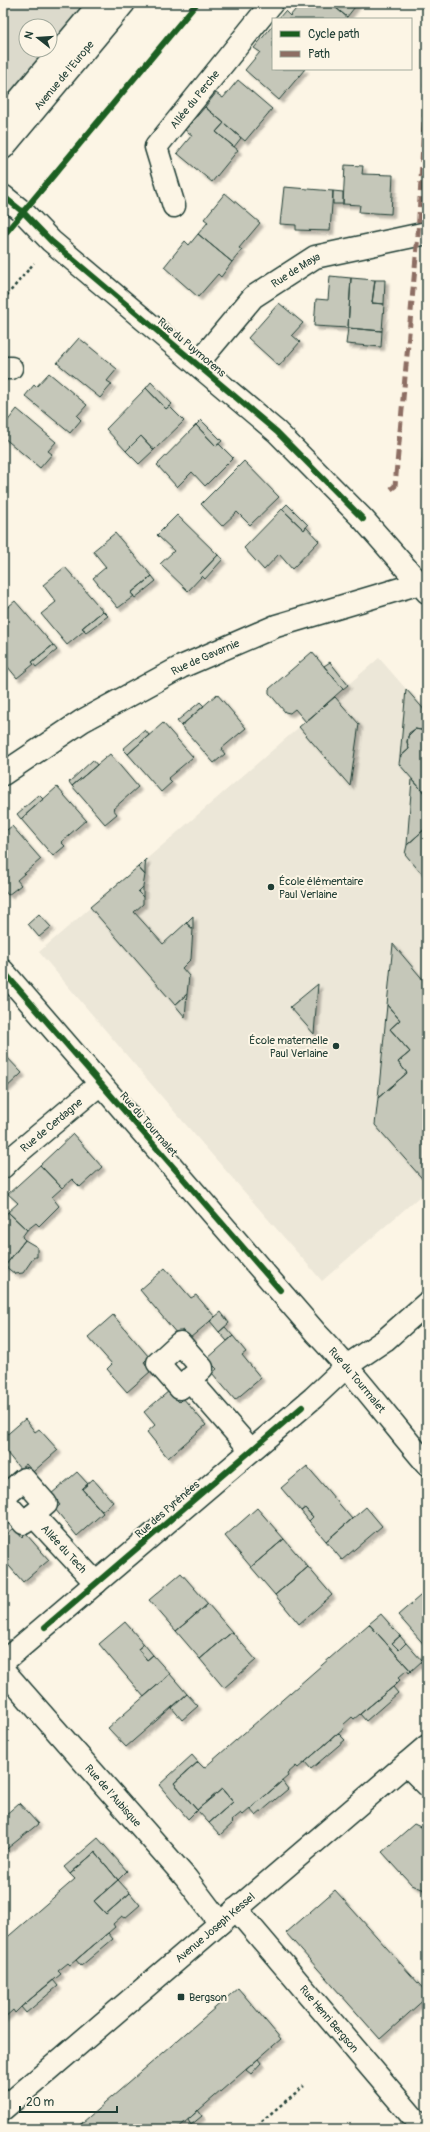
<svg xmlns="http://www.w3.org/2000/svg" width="430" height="2132" viewBox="0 0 430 2132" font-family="Pangolin,sans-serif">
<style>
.built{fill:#ece7d8}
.green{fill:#dcdacc;stroke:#7e8c80}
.building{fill:#c5c7b9;stroke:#1f3d34;filter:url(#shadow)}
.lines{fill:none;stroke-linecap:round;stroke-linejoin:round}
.minor-casing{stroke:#1f3d34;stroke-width:25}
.major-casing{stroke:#1f3d34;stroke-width:25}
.path{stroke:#1f3d34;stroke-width:2.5;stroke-dasharray:3 3;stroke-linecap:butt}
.minor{stroke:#fcf5e5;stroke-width:22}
.major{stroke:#fcf5e5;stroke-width:22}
.quiet{stroke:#8d6e63;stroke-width:5;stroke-dasharray:10 5;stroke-linecap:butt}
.cycleway-casing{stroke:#fcf5e5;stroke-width:8}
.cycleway{stroke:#1b5e20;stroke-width:6}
.poi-dot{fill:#1f3d34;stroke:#fcf5e5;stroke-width:1.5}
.labels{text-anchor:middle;stroke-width:4;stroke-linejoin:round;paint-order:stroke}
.street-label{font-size:11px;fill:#1f3d34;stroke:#fcf5e5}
.poi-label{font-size:11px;fill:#1f3d34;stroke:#fcf5e5;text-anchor:start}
</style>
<defs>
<filter id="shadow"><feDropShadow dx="3.5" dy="3.5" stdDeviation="1" flood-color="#0004"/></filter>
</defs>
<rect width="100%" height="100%" fill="#fcf5e5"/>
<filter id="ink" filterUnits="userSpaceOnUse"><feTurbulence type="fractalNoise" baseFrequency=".025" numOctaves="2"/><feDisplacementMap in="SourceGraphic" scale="8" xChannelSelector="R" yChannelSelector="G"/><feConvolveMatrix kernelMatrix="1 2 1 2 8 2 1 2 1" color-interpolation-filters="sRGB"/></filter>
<g filter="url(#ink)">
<path class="built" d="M379 658 427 713V1190L322 1281 174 1111 39 952Z"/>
<path class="green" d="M3 3H87L50 46V26H26V50H47L3 102Z"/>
<path class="building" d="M301 3H330L347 17 346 19H278L285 11 290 16Z
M330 3H358L347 17Z
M273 25V69H305L279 100 245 70 260 52 254 48Z
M238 80 272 109 245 141 205 107 216 93 223 98Z
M205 107 224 123 216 132 238 150 212 182 177 153 192 135 185 130Z
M224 123 241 138 234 147 216 132Z
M345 165 363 166 362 174 393 175 391 214 359 212 360 205 343 204Z
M284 187 333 191 330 231 296 230V225L280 224Z
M333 191 343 192V204H333Z
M225 193 260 223 239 248 242 250 232 262 198 234 208 222 204 219Z
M198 234 232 262 221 277 218 274 198 297 164 267 185 241 189 245Z
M330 276 351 278 348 328 314 326 316 299 328 300Z
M351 278 375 280 372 303 384 304 382 331 348 328Z
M375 280H385L384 304 372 303Z
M279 303 303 323 292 335 300 342 279 366 248 338Z
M348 328 382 331 381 347 346 344Z
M79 338 117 369 107 381 112 384 100 398 57 363Z
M49 373 87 405 77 416 81 420 70 433 25 396 34 385 36 387Z
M151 382 172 404 166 409 146 388Z
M146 388 166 409 169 406 184 421 154 450 141 436 126 451 106 429Z
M17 409 56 442 48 451 52 454 40 468 3 437V421L6 423Z
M201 420 222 441 216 446 196 425Z
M196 425 216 446 219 444 233 458 205 486 192 472 177 487 157 465Z
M424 427H427V470L422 469Z
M141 436 154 450 139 464 126 451Z
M244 461 279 497 250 525 237 512 222 526 201 504Z
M287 504 308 525 304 530 282 509Z
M282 509 304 530 306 527 319 541 292 569 279 554 264 570 244 548Z
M177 515 218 555 200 574 202 576 188 591 160 564 174 551 157 535Z
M115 533 152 576 131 593 134 596 118 608 93 578 106 567 93 551Z
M218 555 223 559 205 579 200 574Z
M65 567 103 611 82 628 85 630 67 645 41 614 56 602 43 585Z
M152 576 156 581 135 598 131 593Z
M15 601 53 645 32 662 34 664 17 678 3 661V638L6 636 3 632V611Z
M103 611 108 616 86 632 82 628Z
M53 645 57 650 36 667 32 662Z
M312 652 343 689 306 722 295 709 290 713 285 712 269 693V689Z
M330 662 348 685 343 689 324 666Z
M406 689 427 713V731L415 729 409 733 407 742 409 749 400 757Z
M217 694 246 728 221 749 225 754 214 763 181 726Z
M335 697 359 724 350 786 299 727Z
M200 702 204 706 181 726 177 721Z
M163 723 193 757 168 778 172 782 161 792 128 754Z
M415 729 427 731V796L399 764 400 757 409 749 407 742 408 736Z
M145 730 149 735 128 754 123 749Z
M110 754 138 787 113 809 117 814 105 824 72 786Z
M93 760 97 765 72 786 69 782Z
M412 779 427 796V827L407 845Z
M57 787 86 820 61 842 65 846 53 856 21 819Z
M39 795 43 799 21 819 17 814Z
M12 826 41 859 17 880 21 885 8 895 3 889V833Z
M427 827V880L405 854 407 845Z
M146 859 145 868V875L138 867Z
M138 867 145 875 143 887 138 892 143 897V904L134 912 163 944 186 923 193 929 191 959 182 968 189 976 187 994 175 1005 90 907Z
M143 887V897L138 892Z
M39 914 51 927 39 937 28 924Z
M193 916V929L186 923Z
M393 944 425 982 427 981V1184L375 1125 378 1098 407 1073 398 1062 410 1052 390 1029 400 1020 387 1005Z
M318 984 314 1034 290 1007Z
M187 994 185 1017 175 1005Z
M387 1005 400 1020 390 1029 410 1052 398 1062 407 1073 378 1098Z
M3 1053 22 1073 3 1091Z
M73 1134 102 1167 80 1187 72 1179 62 1188 40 1165Z
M40 1165 62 1188 52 1197 59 1206 39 1226 36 1223 27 1230 8 1212 18 1203 8 1194Z
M8 1212 27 1230 22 1237 25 1240 5 1266 3 1265V1219Z
M25 1240 37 1247V1257H34L23 1273 15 1274 5 1266Z
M165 1268 191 1298 196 1295 215 1317 190 1338 183 1330 177 1334 140 1290Z
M221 1312 229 1323 219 1332 210 1321Z
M113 1315 149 1357 144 1362 151 1371 127 1392 107 1369 112 1364 88 1337Z
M225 1327 233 1336 227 1341 219 1332Z
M233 1336 246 1352 242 1355 261 1378 235 1400 212 1373 217 1369 207 1359Z
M169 1391 179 1402 183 1398 206 1425 168 1458 147 1432 155 1425 144 1412Z
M25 1419 35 1432 39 1429 58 1450 33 1472 26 1464 20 1469 3 1448V1438Z
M307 1466 352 1519 326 1541 309 1521 313 1517 305 1508 301 1511 281 1488Z
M77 1472 88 1484 82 1489 103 1513 77 1536 55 1509 60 1505 51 1494Z
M93 1479 113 1502 102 1511 82 1489Z
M366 1507 382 1526 342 1560 326 1541Z
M257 1508 284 1539 251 1567 225 1536Z
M305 1508 313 1517 309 1521 301 1511Z
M14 1527 22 1538 26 1534 49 1560 23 1582 3 1559V1537Z
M284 1539 308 1567 275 1595 251 1567Z
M308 1567 332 1595 299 1624 275 1595Z
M181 1573 208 1604 176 1631 149 1600Z
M427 1590V1648L398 1615Z
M208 1604 232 1632 200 1659 176 1631Z
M381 1614 400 1636 392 1643 399 1650 406 1643 422 1661 411 1671 369 1624Z
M125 1622 144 1644 138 1649 147 1660 153 1655 170 1674 144 1697 99 1644Z
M369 1624 411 1671 409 1673 407 1670 398 1678 400 1680 393 1687 354 1719 352 1717 343 1725 345 1727 305 1762 298 1768 296 1766 287 1774 288 1776 243 1815 241 1813 231 1821 233 1823 220 1835 209 1823 233 1802 222 1789 197 1810 174 1783 198 1762 204 1768Z
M232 1632 256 1660 224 1688 200 1659Z
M400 1636 406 1643 399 1650 392 1643Z
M144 1644 153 1655 147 1660 138 1649Z
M170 1674 187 1694 126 1747 108 1728Z
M393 1687 398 1693 366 1721 360 1714Z
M187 1694 198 1706 182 1720 172 1708Z
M338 1733 345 1740 311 1769 305 1762Z
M192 1755 198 1762 174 1783 197 1810 188 1819 159 1785Z
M282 1781 288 1789 256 1816 250 1809Z
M222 1789 233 1802 209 1823 197 1810Z
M19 1803 38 1824 3 1852V1817Z
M414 1824 427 1830V1891L412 1885 382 1852Z
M98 1838 127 1871 118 1880 95 1852 70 1874 64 1867Z
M95 1852 118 1880 94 1901 106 1914 130 1893 140 1905 125 1918 122 1916 113 1924 115 1927 108 1933 70 1965 68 1963 58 1971 61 1974 21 2007 15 2013 13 2010 3 2019V1941L75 1879 70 1874Z
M118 1880 130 1893 106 1914 94 1901Z
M335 1890 427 1993V1997L380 2039 286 1933Z
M108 1933 113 1939 81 1966 76 1960Z
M53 1980 58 1986 26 2013 21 2007Z
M238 1988 281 2039 258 2059 177 2129H75Z
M258 2059 261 2063 251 2074 246 2070Z
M198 2110 202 2116 191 2125 188 2120Z"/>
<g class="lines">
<g class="minor-casing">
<g id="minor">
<path d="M3 119 100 3"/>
<path d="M3 196 23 212 51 241 277 432 363 519 427 592"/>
<path id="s1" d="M174 206 156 147 272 3"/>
<path id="s2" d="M197 364 253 297 315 257 427 233"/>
<path d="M3 368H11"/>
<path id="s3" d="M3 774 82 721 181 667 276 626 427 581"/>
<path id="s4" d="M3 971 316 1333C356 1374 390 1421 427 1464"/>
<path id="s5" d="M3 1167 13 1157 100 1084"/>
<path d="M180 1343 202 1368 180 1388 158 1363Z"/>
<path d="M189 1379 251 1450"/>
<path d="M3 1497 24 1479 46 1504 24 1523 3 1500"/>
<path id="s6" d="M33 1515 96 1583"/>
<path d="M3 1662 313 1398 348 1365 385 1340 427 1303"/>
<path id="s7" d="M3 1670 186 1878 220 1923"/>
<path d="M406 1764 427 1785"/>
<path id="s8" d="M236 1909 423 2129"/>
<path id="s9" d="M3 2109 427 1746"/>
</g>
</g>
<g class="major-casing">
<g id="major">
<path id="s10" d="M3 148 124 3"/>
</g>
</g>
<path class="path" d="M3 300 34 263
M252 2129 304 2086"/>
<use href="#minor" class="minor"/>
<use href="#major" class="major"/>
<path class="quiet" d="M391 489 395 486 418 235 427 70"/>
<g class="cycleway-casing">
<path id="cycleway" d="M3 196 23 212 51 241 277 432 363 519
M3 236 197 3
M3 971 280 1290
M45 1627 302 1407"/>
</g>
<use href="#cycleway" class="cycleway"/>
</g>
</g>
<g class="poi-dot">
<circle cx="271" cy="887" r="4"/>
<circle cx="336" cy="1046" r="4"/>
<rect x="177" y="1993" width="8" height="8" rx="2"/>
</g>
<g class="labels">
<g class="street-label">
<text dy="4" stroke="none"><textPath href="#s10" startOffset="95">Avenue de l'Europe</textPath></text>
<text dy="4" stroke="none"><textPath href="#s1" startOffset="123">Allée du Perche</textPath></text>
<text dy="4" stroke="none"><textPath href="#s2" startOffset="138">Rue de Maya</textPath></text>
<text transform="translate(192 347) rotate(40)" y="4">Rue du Puymorens</text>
<text dy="4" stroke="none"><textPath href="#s3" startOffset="234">Rue de Gavarnie</textPath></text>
<text transform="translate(149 1124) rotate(49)" y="4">Rue du Tourmalet</text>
<text dy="4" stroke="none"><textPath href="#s5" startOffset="64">Rue de Cerdagne</textPath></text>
<text dy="4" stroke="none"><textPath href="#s4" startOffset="541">Rue du Tourmalet</textPath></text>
<text transform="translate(167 1509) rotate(-41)" y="4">Rue des Pyrénées</text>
<text dy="4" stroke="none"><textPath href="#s6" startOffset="46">Allée du Tech</textPath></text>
<text dy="4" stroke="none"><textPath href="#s7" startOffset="167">Rue de l'Aubisque</textPath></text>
<text dy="4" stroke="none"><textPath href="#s9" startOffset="279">Avenue Joseph Kessel</textPath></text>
<text dy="4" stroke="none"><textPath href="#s8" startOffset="144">Rue Henri Bergson</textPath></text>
</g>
<g class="poi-label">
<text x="279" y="885">École élémentaire<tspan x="279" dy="13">Paul Verlaine</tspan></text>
<text x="328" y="1044" text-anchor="end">École maternelle<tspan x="328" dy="13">Paul Verlaine</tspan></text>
<text x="189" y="2001">Bergson</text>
</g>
</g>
<rect width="430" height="2132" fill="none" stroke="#fcf5e5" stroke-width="16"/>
<rect x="8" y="8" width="414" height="2116" fill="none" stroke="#1f3d34" stroke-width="1.5" filter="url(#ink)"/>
<rect x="272" y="18" width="140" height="52" fill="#fcf5e5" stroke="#a4ab9e"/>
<rect x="280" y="31" width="20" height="6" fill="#1b5e20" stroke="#a4ab9e"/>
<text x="308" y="38" font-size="12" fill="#1f3d34">Cycle path</text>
<rect x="280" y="51" width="20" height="6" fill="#8d6e63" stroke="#a4ab9e"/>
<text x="308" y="58" font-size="12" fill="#1f3d34">Path</text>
<g transform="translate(38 38) rotate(287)"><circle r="19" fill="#fcf5e5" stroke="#a4ab9e"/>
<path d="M0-3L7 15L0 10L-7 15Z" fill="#1f3d34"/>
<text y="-6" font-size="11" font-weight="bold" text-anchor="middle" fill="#1f3d34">N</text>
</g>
<path d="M20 2106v6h97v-6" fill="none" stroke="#1f3d34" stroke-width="2"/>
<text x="26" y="2106" font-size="12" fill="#1f3d34" stroke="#fcf5e5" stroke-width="3" paint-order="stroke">20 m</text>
</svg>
